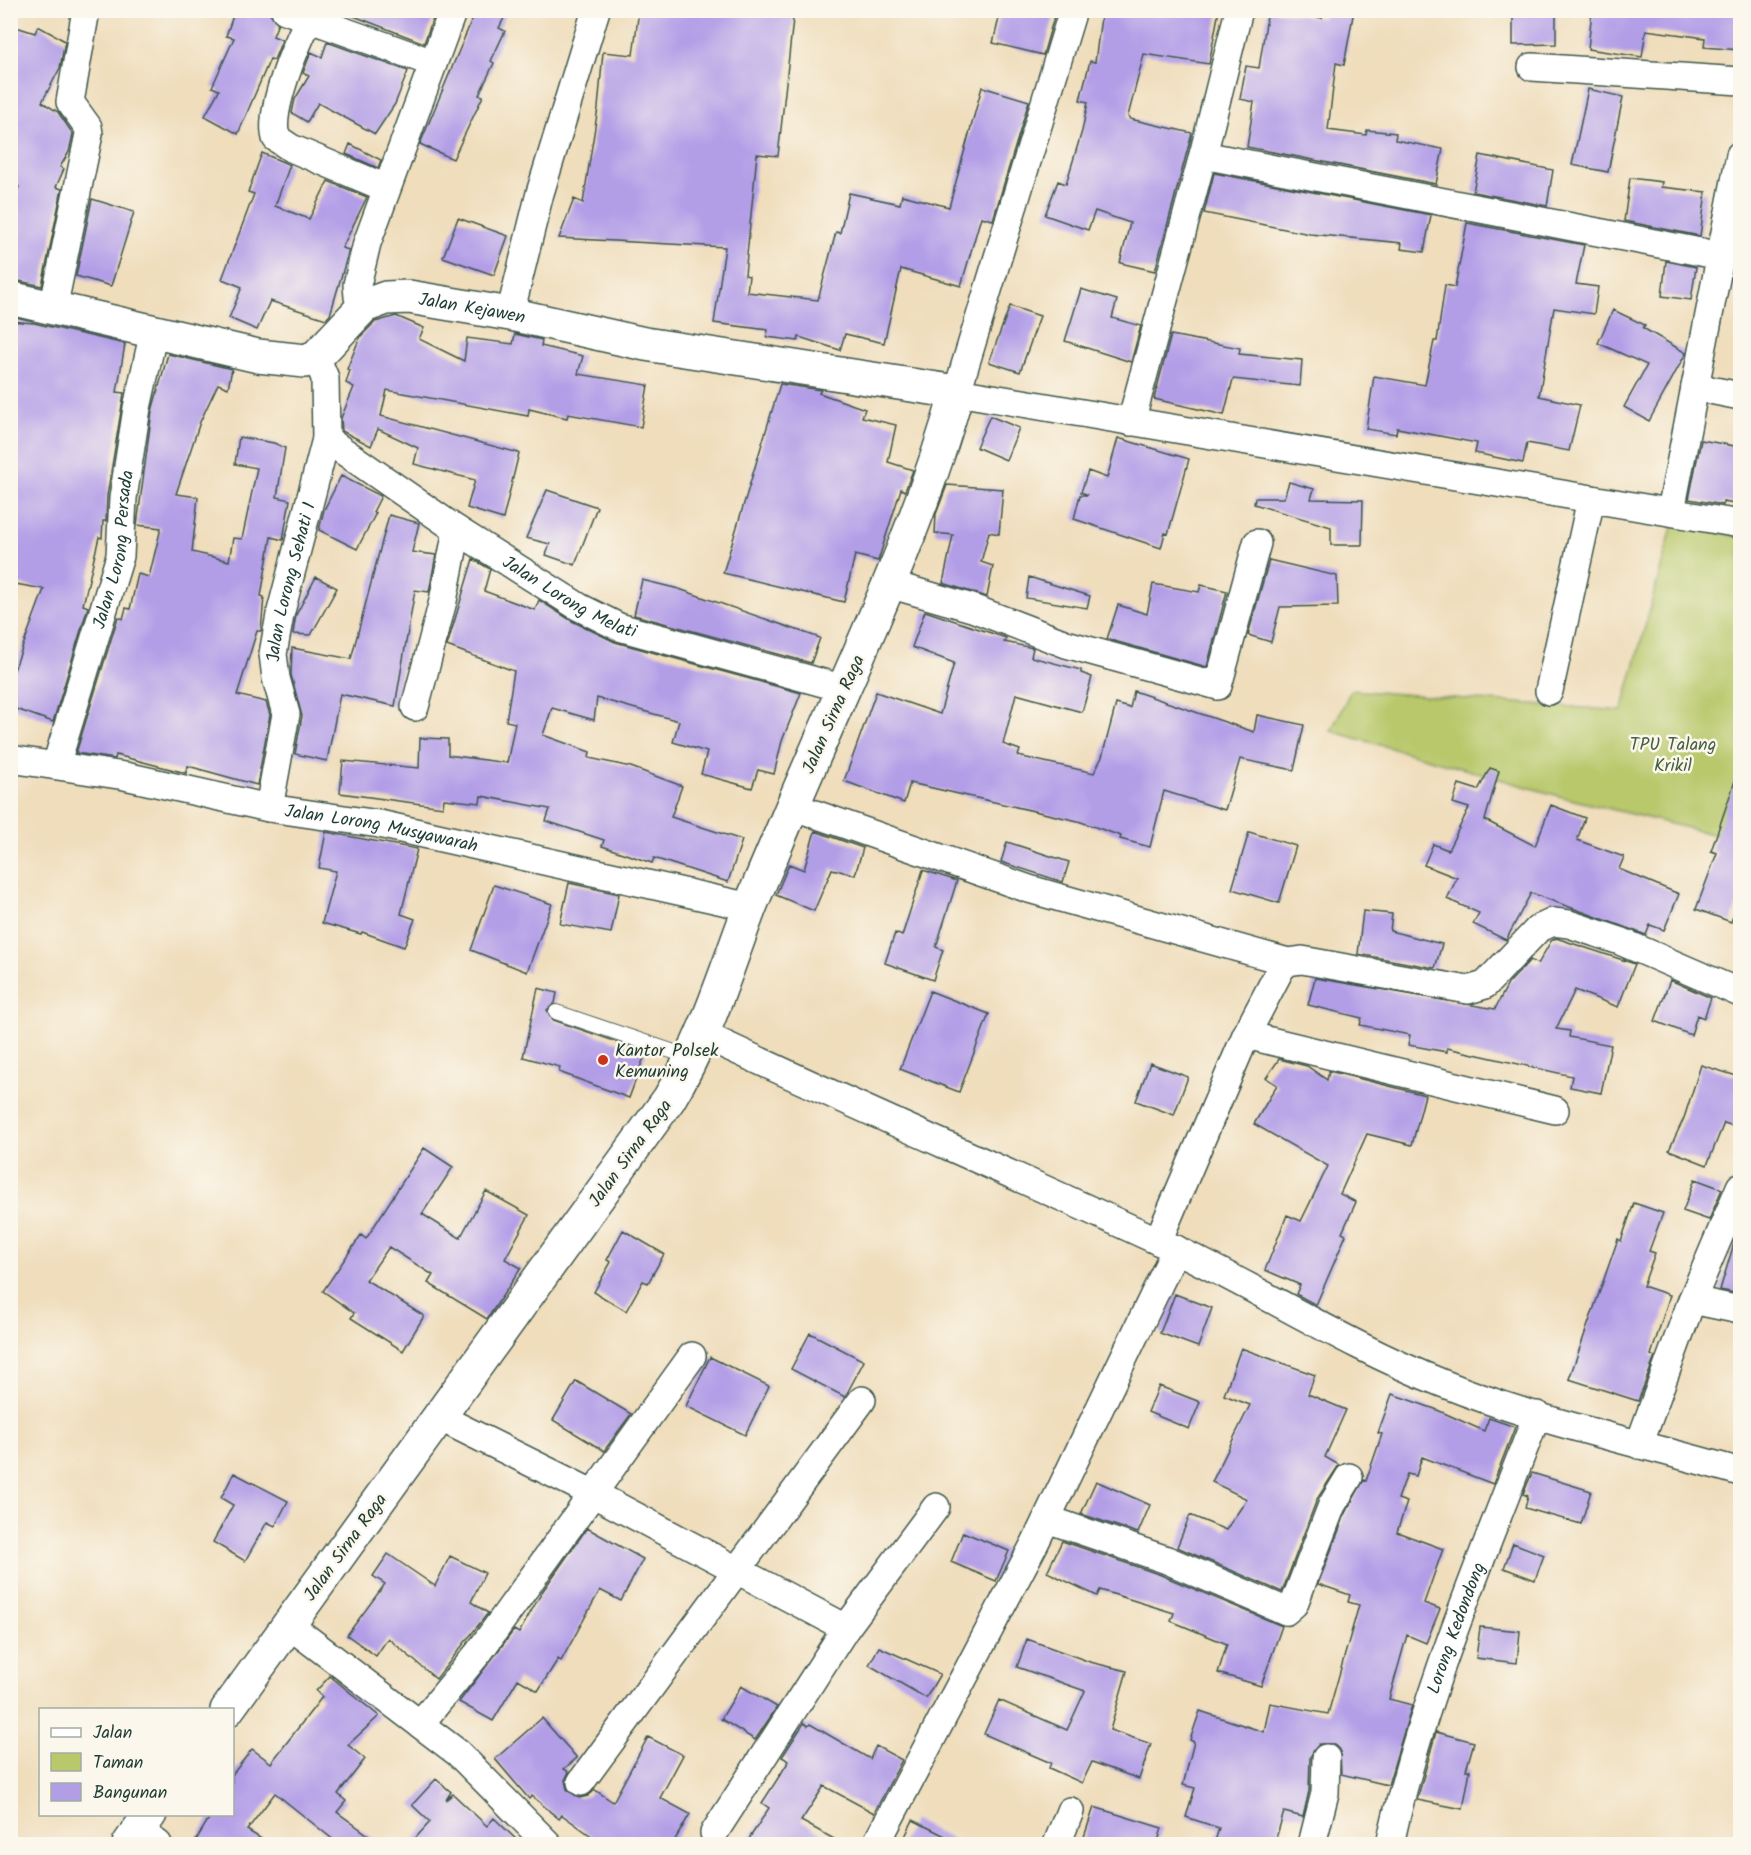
<svg xmlns="http://www.w3.org/2000/svg" width="1751" height="1855" viewBox="0 0 1751 1855" font-family="Kalam,sans-serif">
<style>
.green{fill:#b8c86b;stroke:#6c8250;stroke-width:1.5}
.building{fill:#b29de7}
.lines{fill:none;stroke-linecap:round;stroke-linejoin:round}
.service-casing{stroke:#3e5548;stroke-width:16}
.minor-casing{stroke:#3e5548;stroke-width:30}
.tertiary-casing{stroke:#3e5548;stroke-width:36}
.service{stroke:#fff;stroke-width:14}
.minor{stroke:#fff;stroke-width:27}
.tertiary{stroke:#fff;stroke-width:33}
.poi-dot{fill:#c8321e;stroke:#fbf7ec;stroke-width:2}
.labels{text-anchor:middle;stroke-width:5;stroke-linejoin:round;paint-order:stroke}
.street-label{font-size:18px;fill:#1f3d34;stroke:#fbf7ec}
.park-label{font-size:18px;fill:#456042;stroke:#fbf7ec}
.poi-label{font-size:18px;fill:#1f3d34;stroke:#fbf7ec;text-anchor:start}
</style>
<rect width="100%" height="100%" fill="#fbf7ec"/>
<filter id="ink" filterUnits="userSpaceOnUse"><feTurbulence type="fractalNoise" baseFrequency=".0167" numOctaves="2"/><feDisplacementMap in="SourceGraphic" scale="12" xChannelSelector="R" yChannelSelector="G"/><feConvolveMatrix kernelMatrix="1 2 1 2 8 2 1 2 1" color-interpolation-filters="sRGB"/></filter>
<filter id="wash" filterUnits="userSpaceOnUse"><feTurbulence type="fractalNoise" baseFrequency=".008" numOctaves="4" result="noise"/><feDisplacementMap in="SourceGraphic" scale="24" xChannelSelector="R" yChannelSelector="G"/><feGaussianBlur stdDeviation="1.35" result="paint"/><feColorMatrix in="noise" values="0 0 0 0 0 0 0 0 0 0 0 0 0 0 0 0 0 1.4 0 .05"/><feComposite in="paint" operator="in"/></filter>
<g filter="url(#wash)">
<rect width="100%" height="100%" fill="#efddbb"/>
<path class="green" d="M1674 520 1740 538V841L1566 798 1331 731 1351 690 1622 711Z"/>
<g id="blocks">
<path class="building" d="M235 10 269 12 278 23 273 36 282 40 274 60 270 59 238 134 205 116 219 90 212 87 234 38 226 36Z
M338 10H436L424 43Z
M476 10H508L499 28 505 31 491 61 494 63 479 95 483 96 453 159 420 144Z
M639 10H794L778 156 757 154 745 275 749 276 747 292 818 300 836 232 840 233 849 193 900 204 902 195 949 207 982 87 1029 101 993 220 981 217 961 286 901 269 884 343 845 334 840 350 799 337 798 341 767 337 768 330 714 323 725 247 559 238 574 199 583 203 598 108 603 52 633 55Z
M1001 10H1056L1043 55 993 43Z
M1102 10H1219L1209 64 1144 54 1128 116 1130 119 1192 133 1155 271 1120 263 1130 223 1095 211 1088 230 1045 215 1058 181 1066 184 1082 131 1088 102 1080 100 1090 61 1095 62Z
M1268 10 1322 18 1323 10H1354L1344 65 1336 63 1328 130 1366 135 1367 130 1396 133 1395 140 1443 149 1436 184 1247 147 1254 102 1240 99 1246 66 1259 68Z
M1513 10H1556V44L1513 45Z
M1592 10H1740V50L1704 47 1705 38 1646 30 1642 57 1588 49Z
M10 25 35 33 38 26 65 41 60 68 42 102 58 112 73 134 69 152 60 167 64 169 56 187 62 189 42 286 10 279V210L19 187 10 186Z
M327 42 408 71 395 104 375 134 318 103 307 122 292 113 295 99 309 76 303 73 311 52 322 57Z
M1588 89 1623 97 1608 172 1572 165Z
M350 144 381 160 378 168 346 154Z
M262 153 290 165 275 206 309 219 328 181 367 197 342 248 349 250 330 315 326 319 270 301 257 330 229 318 242 287 222 279 254 194 248 192Z
M1480 155 1553 170 1547 206 1473 192Z
M1214 173 1431 215 1424 252 1401 249 1402 243 1310 234 1204 213Z
M1630 178 1662 182 1661 187 1706 192 1700 236 1624 221Z
M92 199 134 212 111 286 76 276Z
M458 218 508 236 494 275 443 257Z
M1467 223 1584 245 1576 284 1598 287 1594 314 1554 308 1539 396 1580 405 1569 451 1527 443 1523 463 1475 453 1477 443 1397 428 1396 434 1366 429 1374 376 1425 385 1434 341H1437L1445 285 1455 287Z
M1666 261 1696 267 1691 300 1662 296Z
M1081 289 1117 300 1112 318 1141 326 1131 362 1065 341Z
M1010 306 1040 316 1020 372 989 362Z
M1613 310 1645 325 1643 328 1686 353 1649 421 1624 407 1647 365 1598 343Z
M396 316 424 328 419 339 464 361 467 338 513 344 515 334 542 340 541 346 583 356 578 374 648 385 641 427 568 414 567 418 529 409 528 416 387 390 381 416 519 453 503 519 467 508 475 480 414 464 418 448 378 429 371 446 342 431 341 418 354 387 346 383 350 370 347 369 360 337 375 322Z
M10 321 34 323 125 344 117 392 124 393 107 496 106 521H103L102 538 99 537 83 605 88 607 53 722 10 707V681L44 589 10 583Z
M1171 335 1240 348 1239 354 1302 360 1300 386 1233 379 1224 415 1154 399Z
M168 354 232 369 228 388 218 384 200 422 176 494 198 497 192 552 229 561 233 538 242 539 257 468 235 464 239 437 274 443 285 448 277 497 290 500 283 540 271 537 261 596 264 597 261 631H257L237 695 266 702 270 715 257 785 188 766 186 773 116 755 115 759 76 753 118 617 123 619 126 608 130 609 138 574 149 577 161 528 137 525 152 411Z
M780 384 821 390 819 393 865 409 862 417 896 425 888 462 913 470 905 491 901 489 878 561 855 555 844 602 723 573Z
M990 416 1019 428 1006 460 976 447Z
M1118 438 1189 459 1168 534 1165 533 1161 548 1074 519 1080 495H1088L1081 492 1088 471 1107 478Z
M1701 440 1740 447V505L1723 502V505L1689 499Z
M341 476 381 496 373 512 376 513 357 549 319 530 324 510Z
M1289 482 1314 489 1311 499 1363 500 1362 545H1331V527L1254 504 1255 498H1284Z
M947 485 1003 489 999 534 989 532 981 562 993 566 987 597 943 583 953 535 935 533 936 514Z
M547 490 597 507 575 565 546 555 550 544 526 538Z
M389 515 419 523 412 552 436 555 429 592 415 590 395 706 340 694 327 761 295 754 302 716 291 675 292 648 351 659Z
M473 559 490 569 484 591 535 610 539 600 572 621 615 642 801 693 782 741 774 774 758 770 752 788 701 774 707 752 673 742 679 721 597 698 594 720 552 708 543 735 590 752 589 758 631 767 682 786 671 817 742 840 728 882 654 858 652 863 602 846 604 840 546 821 550 809 481 796 480 803 444 799 443 807 340 793 343 761 419 768 420 738 448 739V755L507 763 515 723 506 721 514 671 447 646Z
M1269 560 1337 576 1338 606 1280 607 1271 642 1248 635Z
M316 577 337 588 311 635 293 634 296 615Z
M1029 577 1090 596 1087 608 1026 598Z
M642 580 679 589 820 638 811 663 634 615Z
M1153 584 1199 592 1201 585 1227 591 1207 667 1107 639 1118 605 1147 614Z
M925 611 1006 638 1004 642 1033 648 1031 657 1081 670V673L1092 677 1082 712 1016 694 1003 744 1020 750 1018 756 1094 773 1102 757 1116 704 1130 708 1134 691 1254 732 1257 715 1304 725 1294 770 1240 759 1225 810 1164 791 1150 847 1120 839 1121 836 1078 821 910 783 904 803 844 781 876 692 940 714 954 663 912 647Z
M1490 768 1499 771 1485 820 1535 846 1551 805 1585 818 1577 840 1624 857 1619 869 1679 894 1664 930 1650 925 1646 935 1531 893 1506 940 1473 924 1479 913 1447 899 1457 878 1424 865 1433 844 1448 850 1469 808 1453 803 1459 784 1478 790Z
M1737 775H1740V897L1731 922 1696 909 1717 853 1711 851Z
M815 831 863 848 855 875 832 869 814 911 776 895 789 864 804 870Z
M326 832 417 849 401 914 415 919 404 947 362 932 361 934 322 923 336 871 319 868Z
M1249 832 1296 846 1279 903 1232 889Z
M1007 842 1069 862 1063 882 1001 862Z
M923 870 957 881 936 947 943 950 933 980 885 963 895 933 902 936Z
M569 883 619 894 611 933 560 924Z
M494 885 552 904 527 972 471 950Z
M1363 911 1392 914 1390 931 1442 944 1435 968 1358 954Z
M1556 938 1635 964 1618 1007 1575 990 1556 1029 1570 1031 1569 1037 1611 1045 1601 1093 1570 1087 1572 1076 1447 1048V1052L1408 1045 1410 1035 1360 1025 1362 1018 1308 1005 1315 978 1495 1009 1508 984 1530 960 1538 964 1551 941Z
M1670 980 1711 998 1704 1018 1697 1015 1691 1035 1655 1021Z
M538 988 557 993 555 1003 547 1010 553 1020 646 1052 629 1098 559 1072 560 1067 523 1057Z
M930 991 989 1014 959 1092 900 1069Z
M1279 1059 1307 1066 1327 1080 1329 1071 1425 1095 1412 1145 1367 1134 1340 1194 1356 1202 1342 1233 1346 1235 1316 1305 1296 1294 1300 1285 1265 1270 1287 1215 1301 1221 1328 1166 1254 1124 1277 1085 1266 1078Z
M1150 1063 1188 1077 1174 1115 1136 1101Z
M1701 1065 1740 1077V1128L1724 1123 1707 1165 1669 1150 1684 1118Z
M424 1148 453 1167 422 1214 460 1238 486 1191 529 1215 505 1259 521 1268 487 1319 428 1283 433 1275 389 1247 366 1280 424 1316 403 1351 351 1318 354 1313 323 1291 361 1235 366 1239Z
M1695 1179 1722 1189 1709 1220 1683 1211Z
M1634 1203 1663 1213 1649 1251 1655 1253 1643 1286 1670 1295 1651 1355 1655 1357 1638 1401 1569 1379 1618 1239 1621 1241Z
M623 1230 664 1254 648 1283 643 1281 626 1311 594 1292 611 1262 607 1260Z
M1735 1240 1740 1241V1294L1720 1290Z
M1175 1294 1212 1308 1198 1347 1160 1333Z
M810 1333 864 1361 845 1397 791 1369Z
M1241 1348 1315 1375 1308 1394 1346 1410 1325 1457 1339 1465 1317 1499 1282 1592 1177 1547 1190 1515 1226 1530 1247 1499 1212 1482 1250 1405 1224 1395Z
M710 1357 769 1386 745 1435 686 1406Z
M576 1381 631 1414 604 1451 553 1420Z
M1159 1386 1200 1402 1189 1429 1148 1412Z
M1392 1394 1435 1409 1484 1431 1489 1418 1515 1427 1493 1484 1422 1457 1416 1476 1407 1474 1398 1499 1407 1502 1397 1532 1443 1549 1424 1603 1440 1609 1426 1643 1407 1635 1389 1699 1412 1705 1388 1785 1341 1774 1340 1750 1334 1744H1319L1310 1757 1309 1791 1303 1817 1284 1812 1274 1845H1214L1219 1828 1186 1817 1195 1788 1183 1785 1194 1742 1190 1740 1200 1711 1264 1732 1270 1703 1328 1714 1359 1605 1348 1602 1350 1595 1318 1584 1346 1512 1364 1480 1366 1481 1382 1434 1378 1433Z
M234 1473 288 1501 275 1526 267 1522 245 1561 213 1542 233 1505 221 1498Z
M1532 1473 1591 1491 1581 1524 1525 1508 1528 1496 1523 1494Z
M1096 1481 1150 1505 1138 1533 1081 1514Z
M587 1528 643 1559 621 1601 600 1590 561 1661 558 1659 538 1691 518 1679 493 1721 459 1702 514 1630 519 1633 542 1592Z
M963 1532 1009 1551 996 1581 951 1562Z
M1062 1541 1161 1575 1282 1626 1261 1686 1218 1673 1227 1644 1171 1621 1174 1613 1100 1590 1097 1596 1047 1572Z
M1513 1543 1544 1555 1535 1580 1504 1568Z
M388 1554 435 1586 450 1556 485 1573 471 1602 488 1613 436 1679 388 1638 376 1656 347 1635 385 1584 373 1576Z
M1480 1627 1520 1631 1517 1663 1476 1658Z
M1027 1639 1090 1662 1127 1671 1110 1730 1151 1744 1139 1779 1092 1762 1082 1783 1049 1768 1051 1763 984 1734 999 1700 1067 1730 1085 1691 1017 1667Z
M879 1647 940 1674 926 1698 869 1665Z
M330 1676 379 1716 348 1745 365 1759 338 1794 346 1801 337 1812 382 1845H340L275 1793 247 1830 271 1845H193L211 1815H232V1775L252 1749 271 1763 322 1697 316 1691Z
M741 1686 777 1707 755 1740 721 1719Z
M542 1718 577 1758 564 1769 569 1772 565 1780 567 1789 579 1798 588 1796 595 1790 613 1802 648 1737 683 1755 660 1798 690 1814 672 1845H604L562 1815 559 1819 532 1796 529 1799 495 1759Z
M804 1723 808 1726 810 1724 870 1759 876 1746 902 1760 874 1813 824 1786 801 1821 845 1845H745L769 1808 762 1803 789 1761 782 1757Z
M1436 1732 1474 1742 1466 1770H1470L1463 1809 1417 1800Z
M436 1779 451 1792 446 1800 453 1794 487 1826 494 1818 522 1845H409L430 1822 412 1805Z
M1094 1807 1162 1828 1157 1845H1097L1083 1840Z
M913 1820 963 1845H901Z"/>
</g>
</g>
<g filter="url(#ink)">
<use href="#blocks" fill-opacity="0" stroke="#3e5548" stroke-width="1.5"/>
<g class="lines">
<g class="service-casing">
<path id="service" d="M556 1012 692 1058"/>
</g>
<g class="minor-casing">
<g id="minor">
<path d="M285 10 433 63"/>
<path d="M1073 10 957 392 1740 524"/>
<path d="M309 19C296 45 268 110 276 138L291 148 386 188"/>
<path d="M1532 67 1740 81"/>
<path d="M1203 155 1721 256"/>
<path d="M364 306 358 297 357 285 367 243 453 10"/>
<path d="M53 309 89 134 88 127 70 102 86 10"/>
<path d="M510 314 540 193 596 10"/>
<path d="M1695 387 1740 396"/>
<path d="M1131 422 1203 155 1239 10"/>
<path id="s1" d="M326 439 457 530 579 607 619 627 845 689"/>
<path d="M1671 511 1740 155"/>
<path d="M889 584 972 608 1066 644 1218 686 1257 543"/>
<path d="M1549 691 1591 499"/>
<path d="M415 707 443 601 457 530"/>
<path id="s2" d="M10 759 125 776 269 808 379 824 750 907"/>
<path id="s3" d="M56 765 120 556 123 498 137 408 154 331"/>
<path d="M792 806 1029 889 1288 962"/>
<path id="s4" d="M269 808 286 714 276 678 273 654 280 615 326 439 325 378 316 357"/>
<path d="M704 1035C854 1106 1007 1171 1158 1241 1254 1285 1343 1344 1442 1383 1538 1422 1641 1443 1740 1472"/>
<path d="M1246 1035 1555 1110"/>
<path d="M1158 1241 1246 1035 1281 968 1288 962 1302 960 1468 990 1485 985 1538 929 1553 922 1569 924 1620 941 1740 993"/>
<path d="M1692 1300 1740 1310"/>
<path d="M439 1417 592 1493 846 1628 714 1833"/>
<path d="M1639 1445 1692 1300 1740 1187"/>
<path d="M1047 1519 1167 1560 1286 1611 1294 1604 1332 1505 1349 1477"/>
<path d="M289 1625 458 1753 548 1844"/>
<path d="M846 1628 936 1507"/>
<path d="M420 1724 479 1652 692 1356"/>
<path d="M581 1782 862 1400"/>
<path d="M139 1830 158 1844"/>
<path d="M876 1844 1035 1543 1176 1249"/>
<path d="M1057 1844 1070 1811"/>
<path d="M1312 1844 1325 1793 1326 1758"/>
<path id="s5" d="M1390 1844C1422 1697 1483 1556 1537 1415"/>
</g>
</g>
<g class="tertiary-casing">
<g id="tertiary">
<path id="s6" d="M10 298 258 356 305 361 316 357 364 306 386 298 409 297 510 314 645 344 957 392C916 540 846 678 787 819 775 848 762 877 750 907 725 973 706 1038 669 1099L227 1710"/>
<path d="M129 1844 150 1814"/>
</g>
</g>
<use href="#service" class="service"/>
<use href="#minor" class="minor"/>
<use href="#tertiary" class="tertiary"/>
</g>
</g>
<circle class="poi-dot" cx="603" cy="1060" r="6"/>
<g class="labels">
<g class="street-label">
<text dy="6" stroke="none"><textPath href="#s6" startOffset="494">Jalan Kejawen</textPath></text>
<text dy="6" stroke="none"><textPath href="#s3" startOffset="224">Jalan Lorong Persada</textPath></text>
<text dy="6" stroke="none"><textPath href="#s4" startOffset="231">Jalan Lorong Sehati 1</textPath></text>
<text dy="6" stroke="none"><textPath href="#s1" startOffset="291">Jalan Lorong Melati</textPath></text>
<text transform="translate(833 714) rotate(-66)" y="6">Jalan Sirna Raga</text>
<text dy="6" stroke="none"><textPath href="#s2" startOffset="378">Jalan Lorong Musyawarah</textPath></text>
<text transform="translate(630 1153) rotate(-54)" y="6">Jalan Sirna Raga</text>
<text transform="translate(345 1547) rotate(-54)" y="6">Jalan Sirna Raga</text>
<text dy="6" stroke="none"><textPath href="#s5" startOffset="226">Lorong Kedondong</textPath></text>
</g>
<g class="park-label">
<text x="1673" y="750">TPU Talang<tspan x="1673" dy="21">Krikil</tspan></text>
</g>
<g class="poi-label">
<text x="615" y="1056">Kantor Polsek<tspan x="615" dy="21">Kemuning</tspan></text>
</g>
</g>
<rect width="1751" height="1855" fill="none" stroke="#fbf7ec" stroke-width="36"/>
<rect x="39" y="1708" width="195" height="108" fill="#fbf7ec" stroke="#a3ada2" stroke-width="1.5"/>
<rect x="51" y="1728" width="30" height="9" fill="#ffffff" stroke="#a3ada2" stroke-width="1.5"/>
<text x="93" y="1738" font-size="18" fill="#1f3d34">Jalan</text>
<rect x="51" y="1753" width="30" height="18" fill="#b8c86b" stroke="#a3ada2" stroke-width="1.5"/>
<text x="93" y="1768" font-size="18" fill="#1f3d34">Taman</text>
<rect x="51" y="1783" width="30" height="18" fill="#b29de7" stroke="#a3ada2" stroke-width="1.5"/>
<text x="93" y="1798" font-size="18" fill="#1f3d34">Bangunan</text>
</svg>
